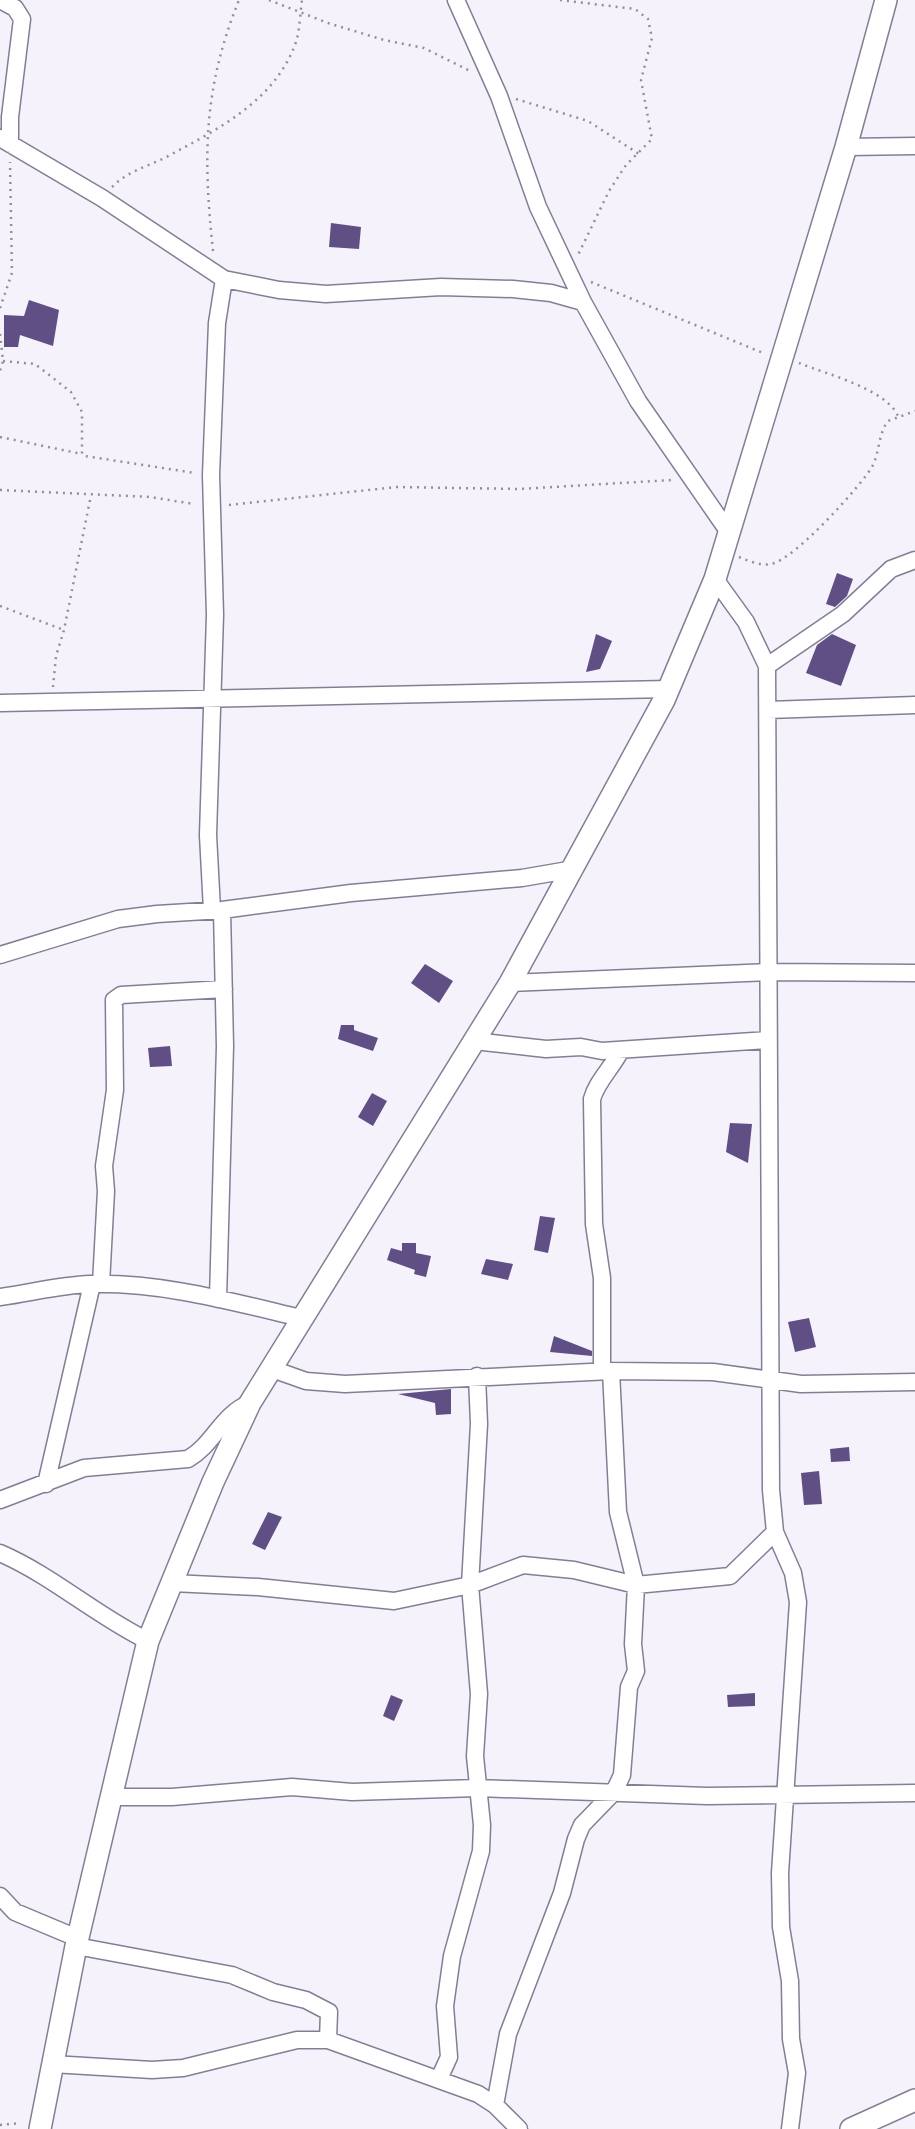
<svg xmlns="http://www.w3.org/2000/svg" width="915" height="2129" viewBox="0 0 915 2129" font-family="Overpass,sans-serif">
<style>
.building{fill:#604f84}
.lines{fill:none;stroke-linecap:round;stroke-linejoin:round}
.street-casing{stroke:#847e94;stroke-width:19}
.secondary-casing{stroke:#847e94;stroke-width:24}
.path{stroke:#928f99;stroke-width:2.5;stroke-dasharray:2 5;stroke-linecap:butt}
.street{stroke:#fff;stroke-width:16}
.secondary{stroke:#fff;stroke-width:21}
</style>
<rect width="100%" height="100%" fill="#f5f2fc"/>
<path class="building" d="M331 223 361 227 359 249 329 247Z
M29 300 59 310 53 346 20 335 18 347H4V315L24 316Z
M837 573 853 579 847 596 835 607 826 604Z
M596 634 612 641 600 669 586 672Z
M832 634 856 645 841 686 806 673 817 645Z
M425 964 453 981 439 1003 411 983Z
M341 1025H354V1030L378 1038 373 1051 338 1039Z
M170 1046 172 1066 150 1067 148 1048Z
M372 1093 387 1101 373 1126 358 1117Z
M730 1123 752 1124 748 1163 726 1152Z
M540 1216 555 1218 548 1253 534 1250Z
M402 1243H416V1253L431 1256 426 1277 414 1274 415 1270 387 1260 391 1248 402 1251Z
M486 1259 513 1264 508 1280 481 1274Z
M809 1318 816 1347 795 1352 788 1322Z
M554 1336 592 1351V1356L550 1352Z
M451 1389V1414L436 1415 435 1403 398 1394Z
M849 1447 850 1461 831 1462 830 1449Z
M819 1471 822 1504 804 1505 801 1473Z
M268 1512 282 1517 265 1550 252 1544Z
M755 1693V1706L728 1707 727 1695Z
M391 1695 403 1700 394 1721 383 1716Z"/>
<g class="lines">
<g class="street-casing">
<path id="street" d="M0 0 15 8 22 19 10 117V144
M456 0 499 96 538 207 583 302
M0 138 102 198 224 279 279 290 326 294 441 287 513 289 551 293 583 302 638 401 728 531
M846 147 915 146
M715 579 746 622 767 666 771 1490 775 1532 793 1573 798 1602 780 1873 781 1927 790 1981 791 2039 797 2073 790 2129
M767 666 843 614 891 569 915 560
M0 703 669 689
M768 710 915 705
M212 910 208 835 215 615 211 475 217 323 224 279
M0 955 118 919 157 914 222 910 351 893 522 878 574 869
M510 983 768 972 915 973
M474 1041 546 1049 581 1047 602 1051 768 1040
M101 1284 106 1191 104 1166 115 1090 114 1000 121 995 224 989
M0 1297C30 1293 60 1285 90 1284 161 1282 233 1302 301 1318
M218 1299 225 1046 222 910
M272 1369 306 1381 345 1384 611 1371 713 1372 801 1384 915 1382
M602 1371V1278L594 1224 592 1099C597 1081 612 1068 621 1050
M46 1484 92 1284
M0 1500 84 1468 188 1459C214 1444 221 1415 250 1403
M0 1553C53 1576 95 1615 148 1641
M172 1583 258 1587 394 1601 470 1585 523 1565 574 1570 636 1585 618 1512 611 1371
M112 1797H172L292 1787 352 1792 477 1788 707 1796 915 1793
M0 1896 15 1912 77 1938
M76 1946 232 1975 273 1992 306 2000 329 2012 328 2040
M52 2064 152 2070 183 2068 297 2040H328L478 2094 495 2105 519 2129
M439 2079 449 2057 445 2006 452 1956 481 1851 482 1825 475 1756 479 1694 470 1585 479 1424 477 1376
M495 2105 508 2034 562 1893 576 1839 582 1825 614 1792 622 1775 629 1687 636 1671 633 1644 636 1585 730 1576 775 1532"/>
</g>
<g class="secondary-casing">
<path id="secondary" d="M40 2129 76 1946 148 1641 213 1482 250 1403 510 983 664 700 715 579 846 147 886 0
M851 2129 915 2100"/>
</g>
<path class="path" d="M269 0 328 23 384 40 424 48 470 71
M560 0 635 9 648 19 652 38 641 80 652 139 626 165 609 191 578 255
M516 99 588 121 639 154
M112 187C130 169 151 166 172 154 222 127 276 99 296 42 300 29 300 14 302 0
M213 251C203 157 203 89 239 0
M591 282 763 353
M0 308 12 273 10 162
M0 334 3 361 0 371
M3 361 35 364 71 392 82 412V454L85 456 195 473
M799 363C826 374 886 389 898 416
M0 437 82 454
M0 490 150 497 194 504
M229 505 397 487 519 489 672 480
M739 557C749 561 760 566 771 564 794 560 859 488 872 467 880 452 878 434 888 421L915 411
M0 606 64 630
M53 687 56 656 64 630 91 495
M0 2125 21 2123"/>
<use href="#street" class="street"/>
<use href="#secondary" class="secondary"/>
</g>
</svg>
